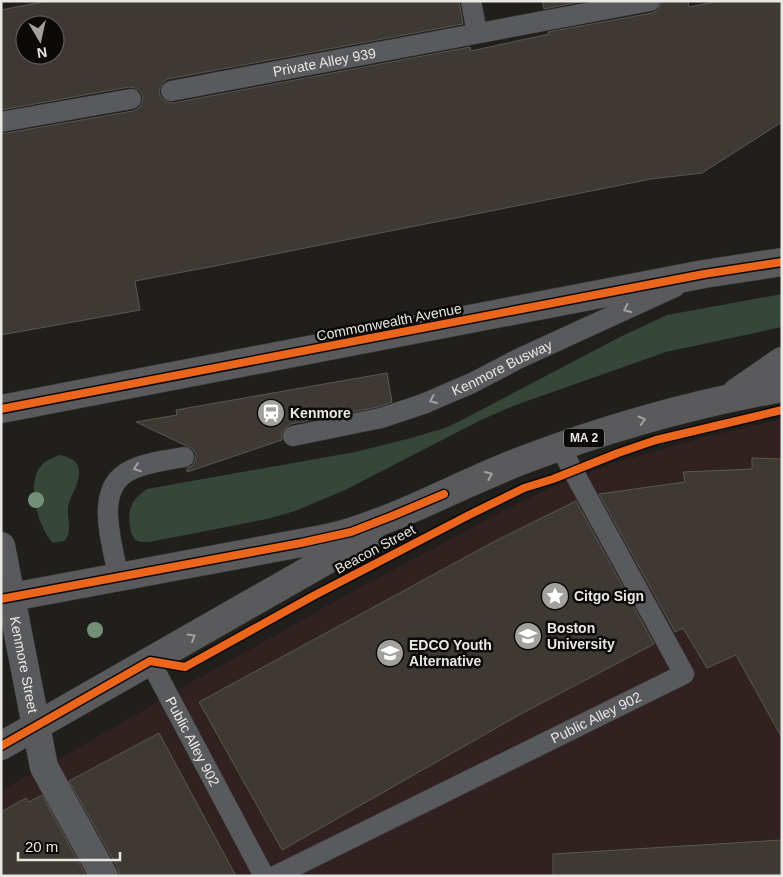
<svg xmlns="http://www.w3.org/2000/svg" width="783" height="877" viewBox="0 0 783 877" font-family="Arial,sans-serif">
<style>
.education{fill:#312121}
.green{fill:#364638}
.building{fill:#3e3a33;stroke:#595755;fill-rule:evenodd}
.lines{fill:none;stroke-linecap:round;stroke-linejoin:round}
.lane-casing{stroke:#3c3b39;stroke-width:21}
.street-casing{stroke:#3c3b39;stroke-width:29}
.primary-casing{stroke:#3c3b39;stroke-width:29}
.lane{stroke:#595a5d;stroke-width:20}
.street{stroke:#595a5d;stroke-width:28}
.primary{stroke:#5a5a5d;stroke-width:28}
.cycleway-casing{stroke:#0b0a08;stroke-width:11}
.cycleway{stroke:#eb651d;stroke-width:8}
.tree{fill:#739077}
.oneway{stroke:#a0a0a0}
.oneway2{stroke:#a1a0a0}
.labels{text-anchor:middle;stroke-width:5;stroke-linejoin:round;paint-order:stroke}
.shield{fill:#0b0a08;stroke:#a6a5a1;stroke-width:1}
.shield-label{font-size:12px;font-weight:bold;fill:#e8e7e3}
.street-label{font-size:14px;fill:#e8e7e3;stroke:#0b0a08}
.poi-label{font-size:14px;font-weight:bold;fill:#e8e7e3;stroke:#0b0a08;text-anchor:start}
</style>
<rect width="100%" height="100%" fill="#211f1c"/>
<path class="education" d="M782 419V876H1V790L66 755 190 683 357 589 522 501 562 483 617 462 709 436Z"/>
<path class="green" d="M782 294V327L666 352 513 406 481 420 345 490 295 511 267 519 149 542C144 542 138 543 134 538 129 532 128 514 131 507 134 499 140 494 147 489L355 452 411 438 445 428 458 422 620 337 667 315Z
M59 455C66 456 75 459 78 466 83 480 70 494 68 507 67 519 73 533 64 541L53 543C38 528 25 482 42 465 46 460 53 458 59 455Z"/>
<path class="building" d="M47 1H459L463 24 168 79 163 82 160 87 159 93 162 99 167 102 173 103 470 47 471 51 549 34 548 32 652 13 658 10 662 1H688L689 7 718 1H782V122L702 173 651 179 215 266 135 281 140 310 1 335V134L133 111 139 108 142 103 143 96 140 91 135 88 129 87 1 110V10ZM25 25H55V55H25Z
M542 1H584L544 9Z
M387 373 392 402 378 407 291 424 286 427 282 432V440L187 472V468L192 466 195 461 196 455 193 449 136 422 177 415 176 410Z
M752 458 782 459V738L736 655 707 668 683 628 675 632 599 494 685 482 683 472 752 469Z
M576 501 654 644 519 715 282 850 199 702 497 540Z
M159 733 236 876H120L118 868 69 781Z
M42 795 86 876H1V812L26 798 29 802Z
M782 840V876H553V854Z"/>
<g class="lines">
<g class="lane-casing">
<g id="lane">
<path d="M471 1 477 33"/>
<path id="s1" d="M171 91 650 1"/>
<path d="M1 122 131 99"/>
<path id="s2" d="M293 436 381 418 423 404 472 383 520 358 675 287"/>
<path d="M118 576C113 544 92 488 131 470 148 462 167 460 184 457"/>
<path id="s3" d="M150 661 264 876"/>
<path id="s4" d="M275 876 684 674 560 447"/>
</g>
</g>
<g class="street-casing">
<g id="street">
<path id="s5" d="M1 546 44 767 104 876"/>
</g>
</g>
<g class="primary-casing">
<path id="primary" d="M737 392 782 361
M1 409 704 274 782 262
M1 599 301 543C317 540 334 537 350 532 408 514 462 484 518 462 604 429 691 404 782 388
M1 746 369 536"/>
</g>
<use href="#lane" class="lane"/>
<use href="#street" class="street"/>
<use href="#primary" class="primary"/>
<g class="cycleway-casing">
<path id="cycleway" d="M1 409 704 274 782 262
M1 599 301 543 351 532 392 516 444 494
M1 746 150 661 185 667 315 595 469 515 524 488 553 479 618 453 656 440 782 410"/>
</g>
<use href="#cycleway" class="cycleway"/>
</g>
<g class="tree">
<circle cx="36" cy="500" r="8"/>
<circle cx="95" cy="630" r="8"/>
</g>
<defs><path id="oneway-chevron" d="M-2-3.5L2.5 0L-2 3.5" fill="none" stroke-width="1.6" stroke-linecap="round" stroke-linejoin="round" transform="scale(1.25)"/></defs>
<g class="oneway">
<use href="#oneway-chevron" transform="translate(627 309) rotate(155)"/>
<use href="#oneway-chevron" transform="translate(433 400) rotate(157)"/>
<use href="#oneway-chevron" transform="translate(137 468) rotate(160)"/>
</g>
<g class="oneway2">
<use href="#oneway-chevron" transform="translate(642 420) rotate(-16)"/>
<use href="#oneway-chevron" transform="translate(489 475) rotate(-23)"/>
<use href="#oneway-chevron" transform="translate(192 637) rotate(-30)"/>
</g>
<defs>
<g id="station-disc" transform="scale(1.4375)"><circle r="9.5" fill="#a2a19d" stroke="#0b0a08"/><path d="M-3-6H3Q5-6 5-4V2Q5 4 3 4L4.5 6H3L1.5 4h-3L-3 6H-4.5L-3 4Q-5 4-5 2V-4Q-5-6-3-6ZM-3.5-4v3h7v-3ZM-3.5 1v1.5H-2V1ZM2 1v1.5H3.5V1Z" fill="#fff"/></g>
<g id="sight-disc" transform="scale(1.4375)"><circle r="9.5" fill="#a2a19d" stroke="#0b0a08"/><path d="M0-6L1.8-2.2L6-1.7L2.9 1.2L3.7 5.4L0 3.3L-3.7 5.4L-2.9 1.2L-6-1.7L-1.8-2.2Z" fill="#fff"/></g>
<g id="university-disc" transform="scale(1.4375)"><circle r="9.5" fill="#a2a19d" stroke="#0b0a08"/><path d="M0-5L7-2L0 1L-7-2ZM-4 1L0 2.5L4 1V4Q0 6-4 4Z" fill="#fff"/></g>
<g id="school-disc" transform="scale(1.4375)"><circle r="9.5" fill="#a2a19d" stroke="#0b0a08"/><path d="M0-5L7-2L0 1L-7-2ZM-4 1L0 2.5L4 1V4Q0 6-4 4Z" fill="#fff"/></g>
</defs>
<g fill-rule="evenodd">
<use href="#station-disc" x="271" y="413"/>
<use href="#sight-disc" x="555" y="596"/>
<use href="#university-disc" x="528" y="636"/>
<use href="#school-disc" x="390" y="653"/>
</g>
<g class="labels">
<rect class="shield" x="564" y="428.5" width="40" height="19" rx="4"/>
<g class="shield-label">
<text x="584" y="442">MA 2</text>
</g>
<g class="street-label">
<text dy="5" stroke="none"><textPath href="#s1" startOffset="156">Private Alley 939</textPath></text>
<text transform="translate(389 322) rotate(-11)" y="5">Commonwealth Avenue</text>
<text dy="5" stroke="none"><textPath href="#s2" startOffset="221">Kenmore Busway</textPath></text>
<text transform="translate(375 549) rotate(-28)" y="5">Beacon Street</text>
<text dy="5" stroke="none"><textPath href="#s5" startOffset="121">Kenmore Street</textPath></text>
<text dy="5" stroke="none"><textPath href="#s4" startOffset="358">Public Alley 902</textPath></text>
<text dy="5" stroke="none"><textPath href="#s3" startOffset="91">Public Alley 902</textPath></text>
</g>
<g class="poi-label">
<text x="290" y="418">Kenmore</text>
<text x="574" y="601">Citgo Sign</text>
<text x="547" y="633">Boston<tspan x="547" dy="16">University</tspan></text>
<text x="409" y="650">EDCO Youth<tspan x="409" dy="16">Alternative</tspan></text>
</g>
</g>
<rect width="783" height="877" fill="none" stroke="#e8e7e3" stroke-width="5"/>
<g transform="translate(40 40) rotate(171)"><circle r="24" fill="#0b0a08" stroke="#636260"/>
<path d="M0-4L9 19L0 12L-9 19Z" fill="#a2a19d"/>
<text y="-8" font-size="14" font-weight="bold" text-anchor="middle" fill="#e8e7e3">N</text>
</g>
<path d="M18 852v8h102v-8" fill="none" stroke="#e8e7e3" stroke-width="2.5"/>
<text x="25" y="852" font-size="15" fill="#e8e7e3" stroke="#0b0a08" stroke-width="4" paint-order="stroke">20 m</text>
</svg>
